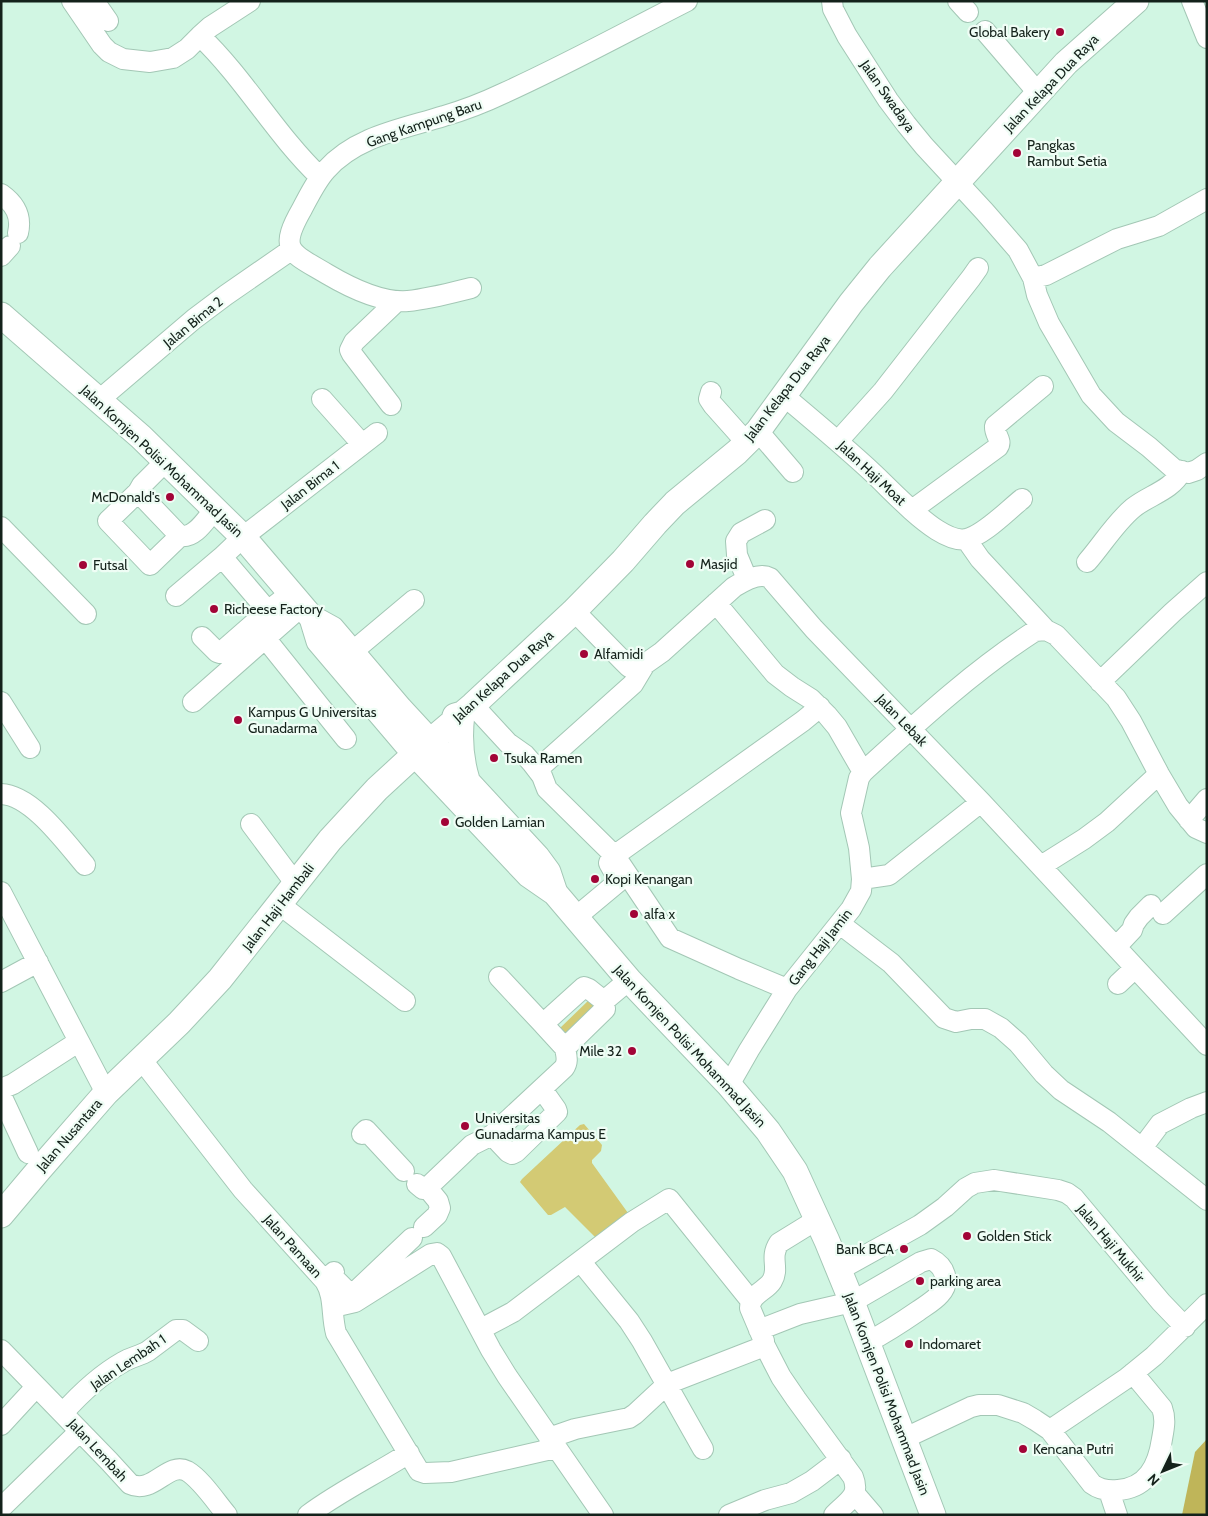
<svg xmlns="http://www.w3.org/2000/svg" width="1208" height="1516" viewBox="0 0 1208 1516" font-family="Cabin,sans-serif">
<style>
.green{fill:#d3ca74}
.forest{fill:#bfb559}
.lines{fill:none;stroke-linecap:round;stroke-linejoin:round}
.minor-casing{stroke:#a3c7b5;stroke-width:22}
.major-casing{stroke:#a3c7b5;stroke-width:27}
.minor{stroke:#fff;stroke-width:20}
.major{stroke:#fff;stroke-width:25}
.poi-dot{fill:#a20437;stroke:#effdf5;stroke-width:2}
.labels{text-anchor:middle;stroke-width:4.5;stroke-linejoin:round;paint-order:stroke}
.poi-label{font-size:14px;fill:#14221b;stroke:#effdf5;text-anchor:start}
.street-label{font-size:14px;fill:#14221b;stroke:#effdf5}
</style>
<rect width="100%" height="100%" fill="#d1f6e3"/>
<path class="green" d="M590 999 598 1005 567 1038 559 1029Z
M584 1124 602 1145 601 1151 592 1160V1163L628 1213 629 1217 596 1238 565 1207 551 1215H548L520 1182 522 1179 580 1125Z"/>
<path class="forest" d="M1207 1439V1515H1182L1195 1452Z"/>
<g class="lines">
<g class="minor-casing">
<path id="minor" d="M72 1 102 45 109 52 123 59 150 62 173 58 187 49 200 36C245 79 275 134 320 177
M94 1 108 21
M832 1 833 9 847 36 888 100 906 124 924 146 985 212 1018 250 1033 278 1037 295 1049 323 1091 395 1116 422 1149 447 1174 469 1188 473 1197 470 1207 463
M958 1 968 12
M1192 1 1207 38
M985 31 1039 94
M200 36 210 27 250 1
M1 194C15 204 22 216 18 233
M1 256 10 246
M1033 278 1046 275 1117 239 1159 226 1207 199
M471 288C451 293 429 299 408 301 382 303 349 287 327 274 290 252 278 251 302 209 309 196 316 181 326 170 356 136 403 129 444 116 465 110 485 102 504 93 566 65 626 32 687 1
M711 392 709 399 713 405 746 442
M784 396C815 422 845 447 874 474 894 493 914 515 937 530 945 535 957 541 966 539 983 536 1008 510 1022 499
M322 399 362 444
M99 400 194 319 226 295 291 250
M391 405 352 354 350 350 354 342 397 301
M758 431 793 472
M838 441 883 391 971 278 978 268
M166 461 142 485 138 492 180 536C195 539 206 519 215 509
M138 492 108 521 150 565 180 536
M912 510 998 447C1003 440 994 435 995 426L1043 386
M1 527 86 614
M966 539 980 559 1046 630 1056 635 1116 698 1131 721 1159 774 1178 806 1196 828 1207 833
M1087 562C1102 545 1115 523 1133 508 1149 495 1171 491 1182 471
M747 579 737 555 736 541 741 533 765 520
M291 593 268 611 222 557 243 537 377 433
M176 596 222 557
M716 603 775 674 792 687 811 699 827 715 837 727 863 772
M573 612 580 617 623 661 629 667 634 668 645 664 662 652 734 587C744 581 759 572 770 578L814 629 981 802 1207 1045
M202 637 217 652 220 653 268 611
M265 638 346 739
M352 652 414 600
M1100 682 1173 612 1207 582
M1 702 30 748
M193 702 302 606
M473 705 508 743 525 755 532 763 542 776 547 789 615 856 670 938 739 969 787 989
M538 769 633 684 645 664
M1 794C32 795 66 843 85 865
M1189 820 1207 799
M251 824 295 883
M1041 866 1084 839 1107 822 1159 774
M862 879 889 875 981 802
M1 892 106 1093
M279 904 405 1001
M1163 914 1207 874
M576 917 618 882V879L609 863 611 858 803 721 820 707
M840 924 891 963 944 1018 956 1022 971 1019H985L1001 1028 1018 1043 1044 1074 1061 1090 1109 1122 1207 1200
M1116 947 1132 930 1134 924 1139 917 1151 905
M499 977 543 1024
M1 982 38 962
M1118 984 1135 968
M584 987 589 989 604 1001 605 1009 565 1048 543 1024Z
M604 1001 629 980
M141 1059 243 1190 325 1281C335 1297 331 1315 336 1333L419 1471 425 1473 451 1472 556 1448
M729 1085 749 1050 787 989 851 909 861 891 862 879 859 848 851 813 859 778 863 772C918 722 973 671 1035 631L1046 630
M1 1089 13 1084 78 1042
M1 1095 28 1153
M362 1134 366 1130 404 1171
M492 1135 508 1152 512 1154 516 1152 557 1112 556 1109 544 1092V1087
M1142 1148 1160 1124 1191 1108 1207 1102
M417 1184 423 1189 428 1187 472 1145 492 1135 564 1068C569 1061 566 1055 565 1048
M424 1227 437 1215 440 1208 438 1201 429 1190 431 1184
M581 1262 629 1321 642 1341 703 1449
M839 1270 920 1225 945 1207 966 1188 975 1183 994 1180 1058 1190 1067 1193 1074 1198 1161 1302 1185 1327
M334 1272 331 1275 347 1291 353 1294 412 1238
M332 1298 342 1305 355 1302 431 1254 437 1253 441 1256 491 1350 507 1376 603 1515
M481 1329 513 1312 632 1222 669 1199 751 1301
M759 1330 800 1314 852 1302 921 1262 931 1259C945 1266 951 1282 940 1294 934 1301 925 1306 918 1311 902 1322 885 1333 868 1342
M764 1344 781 1377 796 1399 853 1477C861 1497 846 1502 834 1515
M1 1350 109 1461 130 1484C153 1495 168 1461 187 1471 201 1479 216 1502 227 1515
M63 1413C80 1394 100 1375 123 1362 131 1357 140 1356 148 1351L176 1330H183L198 1341
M1 1425 36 1387
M1050 1430 1127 1378 1154 1356 1207 1304
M549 1438 575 1429 629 1418 635 1414 663 1388 672 1382 762 1347 764 1341 750 1308C750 1294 766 1291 772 1281 780 1268 769 1258 779 1243L818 1219
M903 1439 971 1407 979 1405H998L1023 1413 1035 1420 1050 1430 1092 1484C1100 1490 1108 1491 1118 1490 1147 1488 1158 1466 1162 1439 1164 1428 1166 1419 1162 1408L1133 1373
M1109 1491 1117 1515
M855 1494 873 1515
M1 1508 80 1431
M308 1515C340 1491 376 1474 409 1453
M729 1515 765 1500 791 1493 812 1481 841 1459"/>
</g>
<g class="major-casing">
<path id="major" d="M1 315 141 437 243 537 312 618 332 629 400 709 537 857 548 872 555 893
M312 618 319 641 415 754 529 875 555 893 629 980 729 1085 768 1131 795 1171 827 1241 852 1302 933 1515
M455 716 462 714C459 737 460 757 467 780
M1 1215 38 1171 106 1093 179 1023 220 979 330 840 377 789 415 754 473 705 573 612 623 561 655 524 675 503 737 452 758 431 851 303 880 267 1066 63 1136 1"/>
</g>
<use href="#minor" class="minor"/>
<use href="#major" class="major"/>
</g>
<g class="poi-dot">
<circle cx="1060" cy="32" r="5"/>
<circle cx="1017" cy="153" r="5"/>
<circle cx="170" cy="497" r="5"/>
<circle cx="690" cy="564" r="5"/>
<circle cx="83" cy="565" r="5"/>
<circle cx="214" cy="609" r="5"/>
<circle cx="584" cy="654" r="5"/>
<circle cx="238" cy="720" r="5"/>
<circle cx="494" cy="758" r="5"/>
<circle cx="445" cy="822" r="5"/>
<circle cx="595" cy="879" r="5"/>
<circle cx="634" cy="914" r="5"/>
<circle cx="632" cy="1051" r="5"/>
<circle cx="465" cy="1126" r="5"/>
<circle cx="967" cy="1236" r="5"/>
<circle cx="904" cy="1249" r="5"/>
<circle cx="920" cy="1281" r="5"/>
<circle cx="909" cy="1344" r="5"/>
<circle cx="1023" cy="1449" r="5"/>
</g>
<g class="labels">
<g class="poi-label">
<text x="1050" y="37" text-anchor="end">Global Bakery</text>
<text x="1027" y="150">Pangkas<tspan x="1027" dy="16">Rambut Setia</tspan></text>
<text x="160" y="502" text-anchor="end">McDonald's</text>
<text x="700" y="569">Masjid</text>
<text x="93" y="570">Futsal</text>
<text x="224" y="614">Richeese Factory</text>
<text x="594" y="659">Alfamidi</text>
<text x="248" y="717">Kampus G Universitas<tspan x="248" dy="16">Gunadarma</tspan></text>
<text x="504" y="763">Tsuka Ramen</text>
<text x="455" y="827">Golden Lamian</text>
<text x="605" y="884">Kopi Kenangan</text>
<text x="644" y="919">alfa x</text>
<text x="622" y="1056" text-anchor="end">Mile 32</text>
<text x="475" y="1123">Universitas<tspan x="475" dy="16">Gunadarma Kampus E</tspan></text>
<text x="977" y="1241">Golden Stick</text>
<text x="894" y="1254" text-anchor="end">Bank BCA</text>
<text x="930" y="1286">parking area</text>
<text x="919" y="1349">Indomaret</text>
<text x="1033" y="1454">Kencana Putri</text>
</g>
<g class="street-label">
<text transform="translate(1051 83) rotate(-46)" y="5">Jalan Kelapa Dua Raya</text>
<text transform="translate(888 96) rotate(55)" y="5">Jalan Swadaya</text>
<text transform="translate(424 123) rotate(-19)" y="5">Gang Kampung Baru</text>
<text transform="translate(193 322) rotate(-39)" y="5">Jalan Bima 2</text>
<text transform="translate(787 388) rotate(-52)" y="5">Jalan Kelapa Dua Raya</text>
<text transform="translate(162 461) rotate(43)" y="5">Jalan Komjen Polisi Mohammad Jasin</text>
<text transform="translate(872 473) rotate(43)" y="5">Jalan Haji Moat</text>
<text transform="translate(310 485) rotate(-38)" y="5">Jalan Bima 1</text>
<text transform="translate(503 676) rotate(-42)" y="5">Jalan Kelapa Dua Raya</text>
<text transform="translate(902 720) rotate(46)" y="5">Jalan Lebak</text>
<text transform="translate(278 907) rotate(-52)" y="5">Jalan Haji Hambali</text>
<text transform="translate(820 947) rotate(-52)" y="5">Gang Haji Jamin</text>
<text transform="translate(690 1046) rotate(47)" y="5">Jalan Komjen Polisi Mohammad Jasin</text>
<text transform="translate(69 1135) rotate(-49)" y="5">Jalan Nusantara</text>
<text transform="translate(1111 1243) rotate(50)" y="5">Jalan Haji Mukhir</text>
<text transform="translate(293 1246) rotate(48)" y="5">Jalan Pamaan</text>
<text transform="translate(128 1362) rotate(-34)" y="5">Jalan Lembah 1</text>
<text transform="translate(887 1394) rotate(69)" y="5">Jalan Komjen Polisi Mohammad Jasin</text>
<text transform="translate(98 1450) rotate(47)" y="5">Jalan Lembah</text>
</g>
</g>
<rect width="1208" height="1516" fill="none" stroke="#14221b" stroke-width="5"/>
<g transform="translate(1163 1471) rotate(227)" stroke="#effdf5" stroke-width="4" paint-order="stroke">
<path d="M0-4L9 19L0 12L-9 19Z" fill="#14221b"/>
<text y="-8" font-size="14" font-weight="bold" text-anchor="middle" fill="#14221b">N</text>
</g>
</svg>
